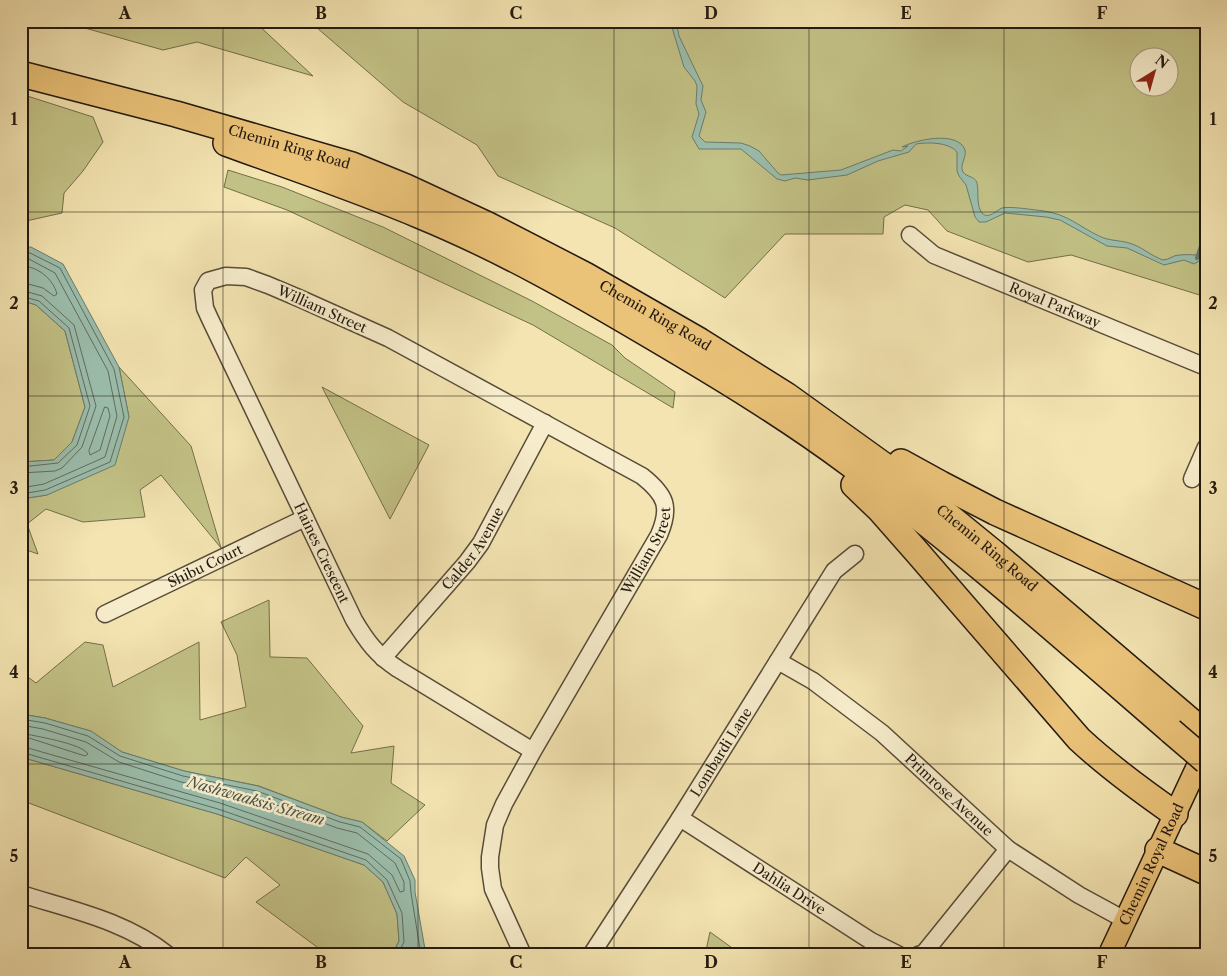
<svg xmlns="http://www.w3.org/2000/svg" width="1227" height="976" viewBox="0 0 1227 976" font-family="'Libre Caslon Text',serif">
<style>
.green{fill:#c3c286;stroke:#746e4a;fill-rule:evenodd}
.water{fill:#9bbead;stroke:#6b7c6e}
.lines{fill:none;stroke-linecap:round;stroke-linejoin:round}
.shore{stroke:#606c5e;stroke-width:1}
.stream{stroke:#6b7c6e;stroke-width:4}
.minor-casing{stroke:#584c38;stroke-width:19}
.major-casing{stroke:#24190f;stroke-width:24}
.highway-casing{stroke:#24190f;stroke-width:28}
.minor{stroke:#f7edcc;stroke-width:16}
.major{stroke:#eac278;stroke-width:21}
.highway{stroke:#eac278;stroke-width:25}
.highway-bridge-casing{stroke:#24190f;stroke-width:28;stroke-linecap:butt}
.highway-bridge{stroke:#eac278;stroke-width:25}
.grid{fill:none;stroke:#24190f;stroke-width:1;stroke-opacity:0.55}
.labels{text-anchor:middle;stroke-width:5;stroke-linejoin:round;paint-order:stroke}
.street-label{font-size:14px;fill:#24190f;stroke:#f7edcc}
.water-label{font-size:15px;font-style:italic;fill:#4e5346;stroke:#f7edcc}
.neatline{fill:none;stroke:#24190f;stroke-width:2}
.grid-label{font-size:16px;text-anchor:middle;font-weight:bold;fill:#24190f}
</style>
<rect width="100%" height="100%" fill="#f3e4b1"/>
<filter id="stains"><feTurbulence type="fractalNoise" baseFrequency=".004" numOctaves="4"/><feColorMatrix values="0 0 0 0 .2 0 0 0 0 .09 0 0 0 0 .02 0 0 0 .5 -.17"/></filter>
<radialGradient id="worn" r=".72"><stop offset=".6" stop-color="#630" stop-opacity="0"/><stop offset="1" stop-color="#630" stop-opacity=".3"/></radialGradient>
<path class="green" d="M60 21H254L313 76 197 42 163 50Z
M309 21H1206V297L1071 255 1028 262 947 231 928 210 905 205 884 217 883 234H785L725 298 615 228 498 176 477 145 403 102ZM1140 58H1170V88H1140Z
M21 94 93 117 103 142 83 171 64 193 62 213 26 221 21 226Z
M228 170 282 187 383 227 532 301 612 345 625 358 675 392 673 408 533 325 287 210 224 187Z
M21 300 36 305 65 331 85 407 72 442 54 460 21 462Z
M119 367 191 446 221 548 161 475 140 490 145 517 83 522 46 509 27 524 38 554 21 548V499L47 495 129 417Z
M322 387 429 445 390 519Z
M269 600 270 657 307 658 363 726 351 753 394 746 391 783 425 805 387 841 362 822 341 817 259 786 184 771 122 752 90 731 45 718 21 714V672L36 683 85 642 103 645 113 687 199 642 200 720 246 707 237 655 221 622Z
M21 757 217 814 364 865 383 882 397 914 399 941 392 955H321V950L256 902 280 885 246 857 225 878 21 800Z
M710 932 742 955H705Z"/>
<path class="water" d="M670 21H676L679 36 703 86 701 100 706 112 699 136 705 142 741 143 750 146 759 151 778 173 781 175 841 170 893 150 901 151 908 146 902 147C915 140 958 130 965 150 967 157 959 165 963 172 966 177 975 176 977 183 979 192 976 206 982 213 988 220 997 210 1002 208 1011 206 1034 210 1044 211 1069 215 1078 226 1099 236 1109 241 1119 240 1129 243 1141 246 1151 256 1163 260 1169 260 1173 255 1179 255 1188 254 1197 255 1206 256V261H1199L1194 264 1184 260 1164 265 1127 248 1107 246 1060 220 1046 217 1005 213 986 222H979L975 217 966 185 959 176 957 171V152C949 142 928 142 916 144L909 152 878 161 847 175 808 180 795 178 785 181 777 179 741 149H699L692 137 699 114 696 104 697 86 695 81 684 67Z
M31 247 63 264 119 367 129 417 115 465 47 495 21 499V462L54 460 72 442 85 407 65 331 36 305 21 300V248Z
M21 714 45 718 91 731 122 752 184 771 258 786 341 817 362 822 404 856 415 880V892L426 955H392L399 941 397 914 383 882 364 865 217 814 21 757Z"/>
<g class="lines">
<path class="shore" d="M21 252 30 253 60 268 114 369 124 417 110 462 45 490 21 494
M21 259H29L55 273 108 371 117 416 105 457 44 484 21 488
M21 266C38 266 53 279 57 294L54 296 43 288 21 282
M21 290 42 296 74 325 96 406 82 447 62 468 55 471 21 473
M21 296 39 301 69 328 90 406 77 445 58 463 21 467
M105 407 108 408 110 416 100 450 90 455 89 451Z
M21 719 45 723 88 736 120 756 183 776 257 791 340 822 360 827 401 859 410 881 411 893 421 955
M21 725 43 729 86 742 119 762 181 782 255 797 337 828 357 833 395 863 404 882V891L400 892 392 875 368 854 220 803 21 746
M21 733C34 736 81 743 88 754L85 756 26 737 21 738
M21 752 218 809 366 860 387 880 402 913 404 942 397 955"/>
<path class="stream" d="M1197 258 1206 231"/>
<g class="minor-casing">
<g id="minor">
<path id="s1" d="M910 235 934 255 1206 367"/>
<path d="M1192 479 1206 447"/>
<path id="s2" d="M105 614 305 518"/>
<path id="s3" d="M383 658 467 562 481 543 545 423"/>
<path id="s4" d="M778 661 813 681 882 733 1008 849 1079 895 1125 920"/>
<path id="s5" d="M680 818 871 941 899 955"/>
<path d="M21 894C72 910 126 921 168 955"/>
<path id="s6" d="M523 955 493 889 490 868V857L495 825 504 804 533 751 659 535C671 507 666 495 642 476L388 338 301 299 268 285 246 277 226 276 208 281 203 290 205 308 210 319 354 620C367 642 377 655 398 669L533 751"/>
<path id="s7" d="M591 955 680 818 834 571 855 554"/>
<path d="M918 955 924 953 1008 849"/>
</g>
</g>
<g class="major-casing">
<g id="major">
<path id="s8" d="M1109 955 1206 748"/>
</g>
</g>
<g class="highway-casing">
<g id="highway">
<path id="s9" d="M21 74 176 114 352 165 406 187 488 225 585 275 700 341 786 395 907 482 994 553 1206 734"/>
<path d="M226 143C291 167 357 189 421 216 501 249 577 292 651 336 719 376 787 417 850 464 962 548 1066 640 1171 731"/>
<path d="M901 462 941 484 995 512 1206 607"/>
<path d="M854 485 880 510 917 552 1079 739C1109 767 1142 791 1175 814"/>
<path d="M1158 850 1206 872"/>
</g>
</g>
<use href="#minor" class="minor"/>
<use href="#major" class="major"/>
<use href="#highway" class="highway"/>
<g class="highway-bridge-casing">
<path id="highway-bridge" d="M1171 731 1206 761"/>
</g>
<use href="#highway-bridge" class="highway-bridge"/>
</g>
<path class="grid" d="M223 21V955M418 21V955M614 21V955M809 21V955M1004 21V955M21 212H1206M21 396H1206M21 580H1206M21 764H1206"/>
<g class="labels">
<g class="street-label">
<text dy="5" stroke="none"><textPath href="#s9" startOffset="278">Chemin Ring Road</textPath></text>
<text dy="5" stroke="none"><textPath href="#s1" startOffset="162">Royal Parkway</textPath></text>
<text transform="translate(322 309) rotate(24)" y="5">William Street</text>
<text dy="5" stroke="none"><textPath href="#s9" startOffset="682">Chemin Ring Road</textPath></text>
<text dy="5" stroke="none"><textPath href="#s3" startOffset="142">Calder Avenue</textPath></text>
<text dy="5" stroke="none"><textPath href="#s9" startOffset="1088">Chemin Ring Road</textPath></text>
<text dy="5" stroke="none"><textPath href="#s6" startOffset="451">William Street</textPath></text>
<text dy="5" stroke="none"><textPath href="#s6" startOffset="1321">Haines Crescent</textPath></text>
<text dy="5" stroke="none"><textPath href="#s2" startOffset="111">Shibu Court</textPath></text>
<text dy="5" stroke="none"><textPath href="#s7" startOffset="241">Lombardi Lane</textPath></text>
<text dy="5" stroke="none"><textPath href="#s4" startOffset="218">Primrose Avenue</textPath></text>
<text dy="5" stroke="none"><textPath href="#s8" startOffset="100">Chemin Royal Road</textPath></text>
<text dy="5" stroke="none"><textPath href="#s5" startOffset="130">Dahlia Drive</textPath></text>
</g>
<g class="water-label">
<text transform="translate(256 801) rotate(16)" y="5">Nashwaaksis Stream</text>
</g>
</g>
<rect width="1227" height="976" fill="none" stroke="#f3e4b1" stroke-width="55"/>
<g transform="translate(1154 72) rotate(37)"><circle r="24" fill="#f7edcc" stroke="#a39880"/>
<path d="M0-4L9 19L0 12L-9 19Z" fill="#8f2418"/>
<text y="-8" font-size="14" font-weight="bold" text-anchor="middle" fill="#24190f">N</text>
</g>
<rect x="28" y="28" width="1172" height="920" class="neatline"/>
<g class="grid-label">
<text x="125" y="19">A</text>
<text x="321" y="19">B</text>
<text x="516" y="19">C</text>
<text x="711" y="19">D</text>
<text x="906" y="19">E</text>
<text x="1102" y="19">F</text>
<text x="14" y="125">1</text>
<text x="1213" y="125">1</text>
<text x="14" y="309">2</text>
<text x="1213" y="309">2</text>
<text x="14" y="494">3</text>
<text x="1213" y="494">3</text>
<text x="14" y="678">4</text>
<text x="1213" y="678">4</text>
<text x="14" y="862">5</text>
<text x="1213" y="862">5</text>
<text x="125" y="968">A</text>
<text x="321" y="968">B</text>
<text x="516" y="968">C</text>
<text x="711" y="968">D</text>
<text x="906" y="968">E</text>
<text x="1102" y="968">F</text>
</g>
<rect width="100%" height="100%" filter="url(#stains)"/>
<rect width="100%" height="100%" fill="url(#worn)"/>
</svg>
